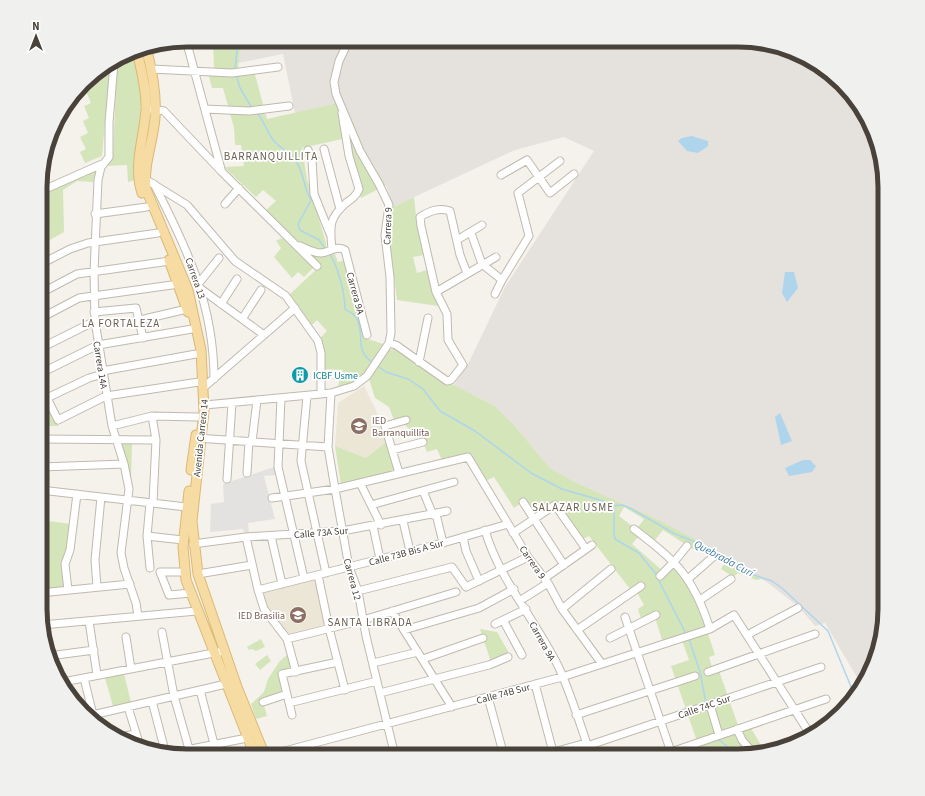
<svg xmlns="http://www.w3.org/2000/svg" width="925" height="796" viewBox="0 0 925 796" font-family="'Source Sans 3',sans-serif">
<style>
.industrial{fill:#e5e1dd}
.education{fill:#ece6d7}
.green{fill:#d3e5b9}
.parking{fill:#e4e2e0}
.water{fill:#aed5ec}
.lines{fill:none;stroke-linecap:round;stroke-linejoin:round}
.stream{stroke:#aed5ec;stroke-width:1.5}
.minor-casing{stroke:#c0b9af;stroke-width:9}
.major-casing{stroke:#dbb874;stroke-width:11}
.minor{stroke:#fff;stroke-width:7}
.major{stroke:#f6dca3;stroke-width:9}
.labels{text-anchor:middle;stroke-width:3.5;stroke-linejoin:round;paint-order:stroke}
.street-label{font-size:10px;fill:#49423a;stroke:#fff}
.culture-label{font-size:10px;fill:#0d838f;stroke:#fff;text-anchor:start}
.education-label{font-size:10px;fill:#785e54;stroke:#fff;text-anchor:start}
.neighbourhood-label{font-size:11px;letter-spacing:1px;fill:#6b6052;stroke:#fff}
.water-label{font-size:11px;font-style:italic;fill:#397ba5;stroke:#fff}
.rim{fill:none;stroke:#49423a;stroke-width:5}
</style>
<rect width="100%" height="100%" fill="#f5f2ec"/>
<path class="industrial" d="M241 40H747L803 55 842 83 874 131 885 178V609L874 665 861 684 825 623 815 626 799 607 768 583 715 550 657 519 575 482 550 468 515 426 495 406 454 385 469 362 505 287 594 151 564 137 515 150 393 207 386 185 365 152 353 121 342 102 295 113 283 54 238 63Z"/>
<path class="education" d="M364 386 376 410 386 442 366 458 335 446 338 403Z
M316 579 327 624 284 635 265 605 261 592Z"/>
<path class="green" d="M213 40H241L238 69 253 67 267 119 342 102 353 121 365 152 386 185 361 198 342 139 302 148 307 179 326 243V247L323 249C298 251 281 226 266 210L276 201 263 190 256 197 224 167 244 166 241 145H235L234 128 223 88H212L207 69H214Z
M134 51 141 82V102L135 180 128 182 127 165 107 166 113 156 117 61Z
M110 65 102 156 85 163 80 152 86 149 80 137 88 133 83 121 89 118 84 106 91 103 86 91 91 88 88 80Z
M96 168 93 182 77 181 63 190 64 232 41 245V195Z
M414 197 417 225 424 255 413 257 417 273 430 269 438 306 397 300 388 230 393 207Z
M282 238 313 268 304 277 298 272 292 278 274 257 281 248 276 241Z
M306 252H334L338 262 345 260 368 339 383 344 361 379 350 385 337 389 343 370 324 369 320 338 327 331 317 320 312 325 290 294 320 266Z
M396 348 442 381 454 385 495 406 515 426 550 468 575 482 657 519 715 550 762 579 756 580 738 573 733 577 721 569 724 564 701 547 696 551 663 530 654 541 637 529 644 519 624 507 619 516 632 526 630 530 639 536 632 544 665 573 674 566C696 591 705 624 715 655L709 657 712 667 717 665 740 731 751 728 765 752 747 756H729L727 752 712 756 709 750 699 753 697 748 699 747 671 666 689 660 680 635 662 640 654 614 641 619 638 609 644 605 634 587 630 589 589 536 583 539 557 501 535 516 524 501 514 508 494 477 483 482 468 457 443 463 437 449 427 452 423 442 401 421 395 423 389 407 375 398 369 379 388 350Z
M41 393H42L59 426H41Z
M119 442 132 443 131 482Z
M386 442 395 471 341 485 335 446 366 458Z
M41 469H49L50 481 41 482Z
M41 520 71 524 66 587 40 589Z
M480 629 497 632 509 653 491 662Z
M261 639 265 647 256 651 252 649 249 650 247 647Z
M288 654 291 670 280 673 285 695 263 702 267 716 256 719 251 704 264 692 268 679 279 662Z
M267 655 271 661 260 670 255 664Z
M124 674 131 702 113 706 105 678Z"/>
<path class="parking" d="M274 467 277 475 264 476 275 519 248 523 249 533 245 535 243 529 210 532 211 504 224 502 223 484Z"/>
<path class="water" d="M692 136 708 141V146L698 153 687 151 678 141 682 138Z
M785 272H794L798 288 787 302 782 293Z
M780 413 792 441 781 445 775 417Z
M803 460H810L816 466 812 472 789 476 785 468Z"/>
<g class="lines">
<path class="stream" d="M235 70 238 40
M236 74 240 88 252 108
M256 112C265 121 267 133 274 141 282 149 291 154 297 163 304 174 304 189 311 200L298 224 300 230 319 240 326 250
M329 253C338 266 345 293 345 309 348 311 354 314 356 317 366 333 353 350 373 363
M376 365 386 372 408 379 423 389 440 411 475 431 531 473 562 489 603 501 613 506C616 517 612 528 615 539L639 553 655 573 686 634
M613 506 622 505 630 508 675 534 708 547 751 574 772 581 783 589 828 631 854 694
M689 639 700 672 706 703
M719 740 740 756"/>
<g class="minor-casing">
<path id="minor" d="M186 40 221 169
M114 63 109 123V157L101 167 98 180 94 272 95 321 112 426 124 464 129 489 121 553 124 568 136 603 138 616
M151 69 232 73 278 67
M151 109 164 111 221 171 317 266
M205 109 249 111 289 106
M324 149 340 209
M308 150 312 160 314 194 330 234
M501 175 527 160 550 193 574 174
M145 179 187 205 235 261 286 296 318 341 321 353V394
M154 184C187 248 214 305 214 379
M41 191 102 164
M225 204 239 188
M95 214 147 207
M471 233 482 264 502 280
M457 240 482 225
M300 246C307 249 314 253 321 253 331 252 336 245 345 250L367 335
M332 249C330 227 328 219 346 203 352 199 356 196 359 189L349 156 342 113
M41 264 70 249 88 243 158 233
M199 283 219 258
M201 289 264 335
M436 292 496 257
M41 293 77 274 170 261
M495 294 502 280 529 236 518 193 560 161
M221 304 237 279
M94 312 136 308 143 338
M41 318 79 298 179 284
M242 319 261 290
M140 320 187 309
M389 343 396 345 447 381 451 380 463 365 448 340 447 314 436 292 421 226 420 217C430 211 439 207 450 211L460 255 467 273
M41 348 95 321
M419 362 428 318
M102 371 196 354
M41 373 98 345 192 329
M103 374 89 378 47 398 58 420 106 396 199 382
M204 387 295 308
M331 393 328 447 335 489 349 567 358 591 366 636 395 756
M307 396 301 461 326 573
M281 398 278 467 304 578
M205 405 331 393 354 386 367 376 389 343 391 333 390 277 385 235 389 205 379 184 360 151 336 94 334 82 339 61 349 40
M152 416 156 440 153 503
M112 426 152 416 198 417
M196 438 328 447
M41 439 156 440
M252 442 257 400
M392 450 423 442
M41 467 124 464
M247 473 249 441
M399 473 385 426 406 420
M227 479 232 403
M360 483 381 525
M41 490 186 507
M423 491 433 515
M272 498 335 489 468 457 528 557 548 583 562 609 602 664
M523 502 564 565
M150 503 147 536 150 568
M371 505 454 482
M436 514 443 543
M403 521 410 551
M373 526 380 559
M634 529C677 562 693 576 710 629
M485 530C499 580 538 623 560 670 572 697 581 727 591 756
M513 533 555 505 586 549
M147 536 183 540
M271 536 282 584
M246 537 258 590 264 609 287 639 296 672
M463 537 466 551 479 581
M193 544 246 537 342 531 447 511
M185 572H160L169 595 191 593
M198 574 252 565
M318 575 329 628 345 690
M660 576 674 562 687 546
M545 578 592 545
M688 579 713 557
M97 587 95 560 101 497
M68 590 65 564 70 550 77 494
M258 590 443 543 508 524
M358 591 452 567 466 587 528 557
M40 593 130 584
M521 600 548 583
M700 600 731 579
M40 609 42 625
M562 609 611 569
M392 611 452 707
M625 617 671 752
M503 620 522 655
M89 621 97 675
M495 624 526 609
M42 625 197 611
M404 630 479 608 514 589
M577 630 641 586
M162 632 174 696 189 749
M747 635 798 608
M126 637 131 669
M610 638 656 615
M287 639 363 620 456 592
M49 656 94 650
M423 659 483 638
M373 663 418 652
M708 672 815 634
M84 678 93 715
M63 682 224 651
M535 684 553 752
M200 690 214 744
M380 693 489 665 508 657
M488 697 504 756
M152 701 165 751
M263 702 287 694
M289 703 377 681
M710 705 719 735
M128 707 140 746
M292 715 282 674 338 662
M576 715 695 676
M88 716 226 684
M737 729 742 740 754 754
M119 737 136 734
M587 746 821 667
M171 753 247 738
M266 756 562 677 710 629 734 615 810 734
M539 756 586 743
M659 756 826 699"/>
</g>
<g class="major-casing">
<path id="major" d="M146 47C152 70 157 94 155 118 153 142 143 165 146 189L188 290 201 350 204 411 192 521 198 574 237 687 265 756
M137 50C141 70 147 90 146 110 144 137 133 166 142 193
M169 260 188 312
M191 470 196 435
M189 491 183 547 186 580 255 756"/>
</g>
<use href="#minor" class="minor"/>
<use href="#major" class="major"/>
</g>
<defs>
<g id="building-disc" transform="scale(0.9)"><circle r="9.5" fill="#0f9aa8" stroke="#fff"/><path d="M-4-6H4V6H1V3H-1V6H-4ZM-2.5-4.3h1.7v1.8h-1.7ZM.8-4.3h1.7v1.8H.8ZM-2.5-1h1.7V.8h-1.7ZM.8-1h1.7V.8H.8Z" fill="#fff"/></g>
<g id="school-disc" transform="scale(0.9)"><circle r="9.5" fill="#8d6e63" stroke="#fff"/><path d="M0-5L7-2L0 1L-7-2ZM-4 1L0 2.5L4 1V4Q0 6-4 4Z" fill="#fff"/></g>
</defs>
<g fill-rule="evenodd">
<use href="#building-disc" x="300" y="375"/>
<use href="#school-disc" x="359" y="426"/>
<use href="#school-disc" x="298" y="615"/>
</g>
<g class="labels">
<g class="street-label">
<text transform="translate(387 226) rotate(-88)" y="4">Carrera 9</text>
<text transform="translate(196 278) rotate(71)" y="4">Carrera 13</text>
<text transform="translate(356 293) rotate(75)" y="4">Carrera 9A</text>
<text transform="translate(101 365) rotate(81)" y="4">Carrera 14A</text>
<text transform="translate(200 438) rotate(-84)" y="4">Avenida Carrera 14</text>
<text transform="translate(321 532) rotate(-5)" y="4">Calle 73A Sur</text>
<text transform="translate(406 552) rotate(-15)" y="4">Calle 73B Bis A Sur</text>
<text transform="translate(533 562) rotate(55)" y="4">Carrera 9</text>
<text transform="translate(353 579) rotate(75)" y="4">Carrera 12</text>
<text transform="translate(543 641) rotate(61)" y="4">Carrera 9A</text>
<text transform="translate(503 693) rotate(-15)" y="4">Calle 74B Sur</text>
<text transform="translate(704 706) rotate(-19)" y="4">Calle 74C Sur</text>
</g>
<g class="culture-label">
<text x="313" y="379">ICBF Usme</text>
</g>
<g class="education-label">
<text x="372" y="424">IED<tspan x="372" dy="12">Barranquillita</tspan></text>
<text x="285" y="619" text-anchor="end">IED Brasilia</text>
</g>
<g class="neighbourhood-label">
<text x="271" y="160">BARRANQUILLITA</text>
<text x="121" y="327">LA FORTALEZA</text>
<text x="573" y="511">SALAZAR USME</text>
<text x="370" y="626">SANTA LIBRADA</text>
</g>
<g class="water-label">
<text transform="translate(724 558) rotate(28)" y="4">Quebrada Curí</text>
</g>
</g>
<path d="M0 0H925V796H0ZM187 47H738A140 140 0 0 1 878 187V609A140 140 0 0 1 738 749H187A140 140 0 0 1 47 609V187A140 140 0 0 1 187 47Z" fill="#f0f0ef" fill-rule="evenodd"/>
<path class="rim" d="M187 47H738A140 140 0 0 1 878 187V609A140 140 0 0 1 738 749H187A140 140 0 0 1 47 609V187A140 140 0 0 1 187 47Z"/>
<g transform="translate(36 36)" stroke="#ffffff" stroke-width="3" paint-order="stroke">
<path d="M0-3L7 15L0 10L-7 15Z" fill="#49423a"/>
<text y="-6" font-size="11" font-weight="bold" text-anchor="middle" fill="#49423a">N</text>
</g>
</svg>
